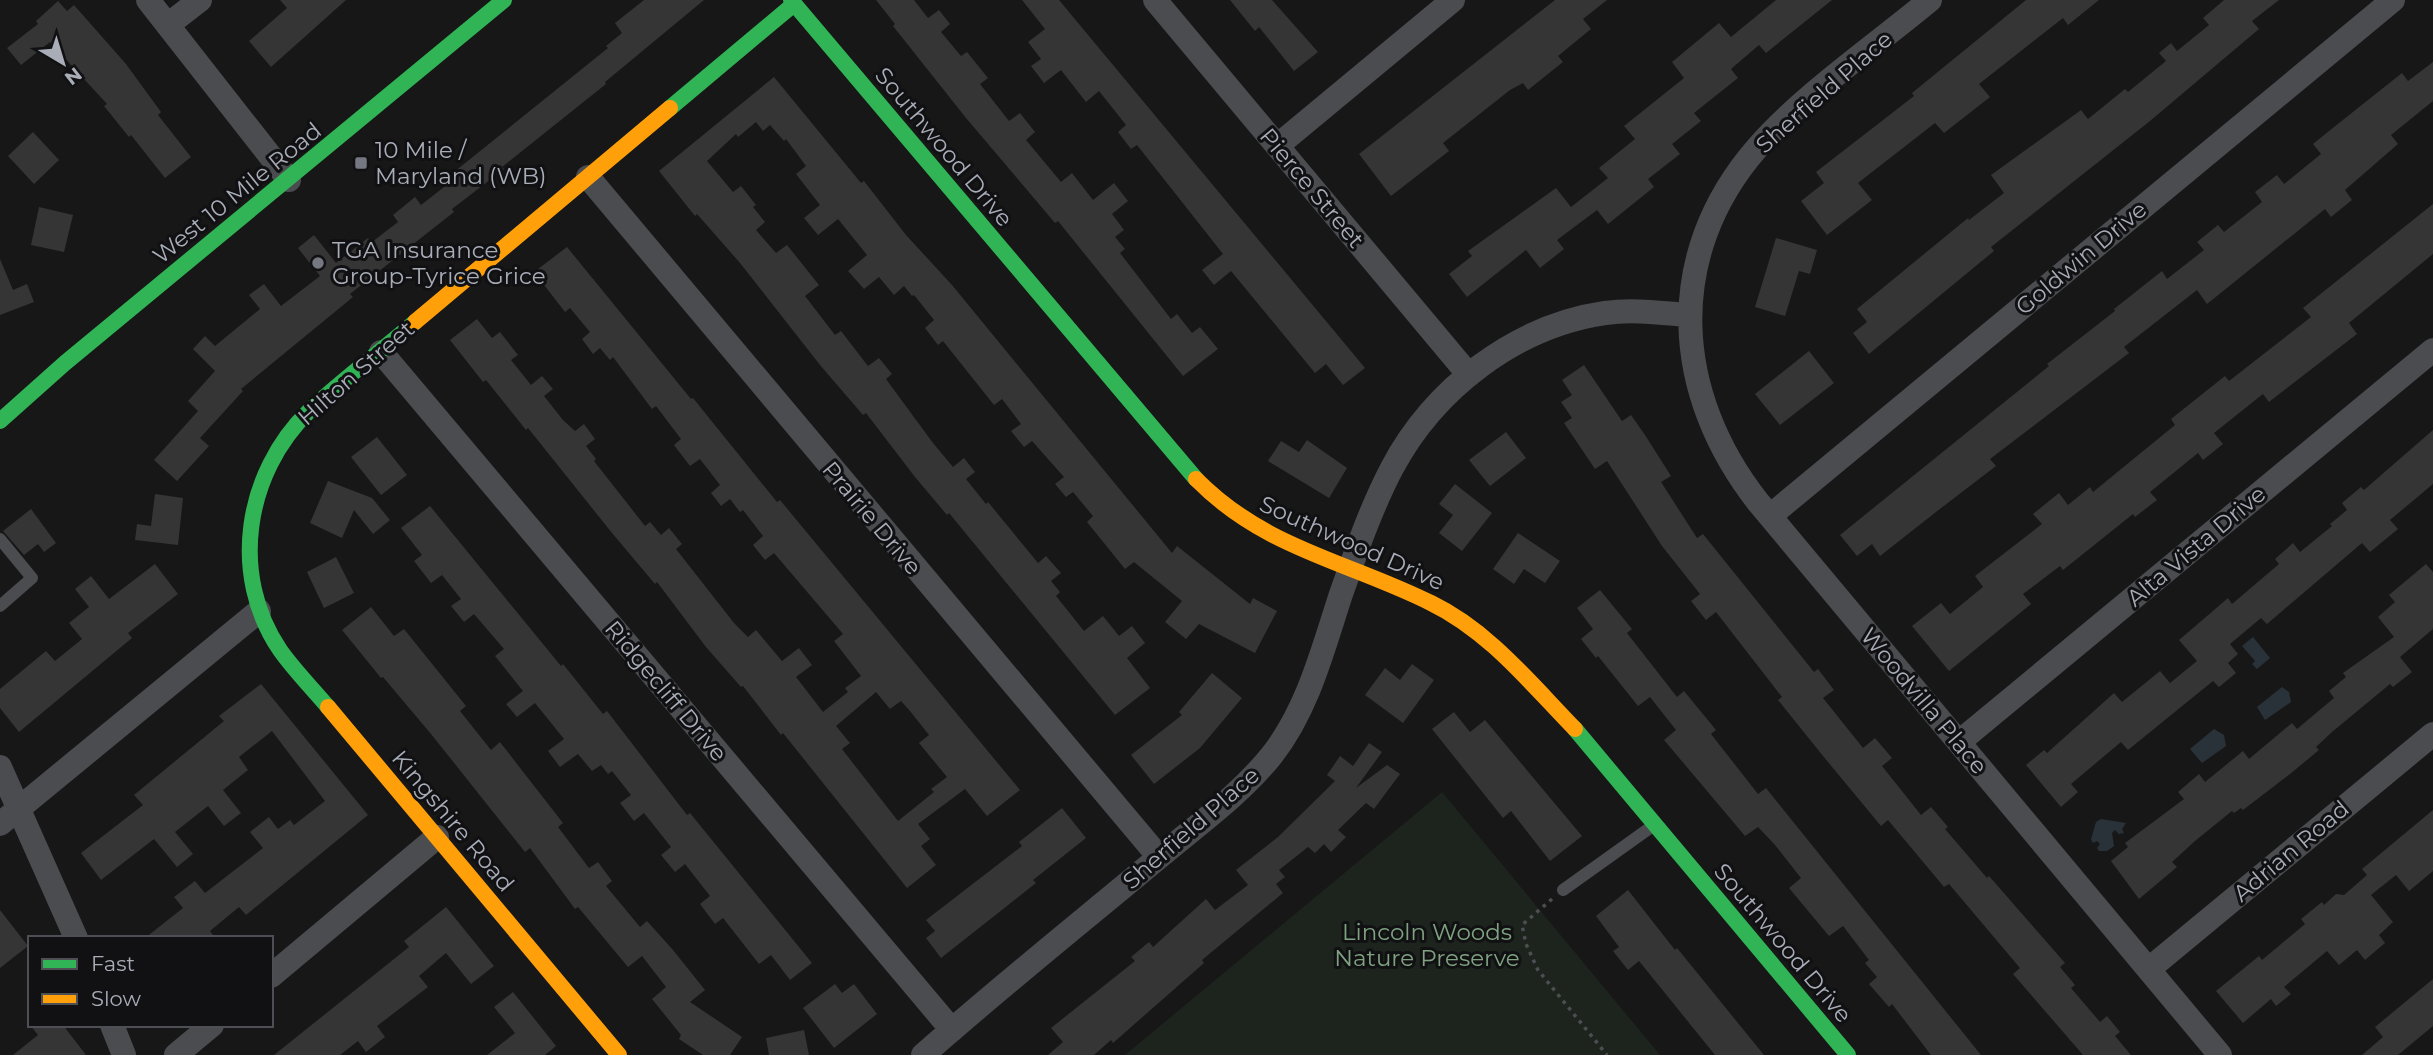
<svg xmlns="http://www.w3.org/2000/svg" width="2433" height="1055" viewBox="0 0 2433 1055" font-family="Montserrat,sans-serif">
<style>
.green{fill:#1d241e}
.water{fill:#2a3239}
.building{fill:#353536;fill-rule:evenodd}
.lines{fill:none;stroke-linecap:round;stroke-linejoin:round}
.path{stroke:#4d4e52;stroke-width:3.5;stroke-dasharray:3.5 5;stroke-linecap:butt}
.lane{stroke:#4b4c50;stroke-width:12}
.street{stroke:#4b4c50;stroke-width:24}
.fast{stroke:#30b455;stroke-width:16}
.slow{stroke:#ff9f0a;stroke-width:16}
.poi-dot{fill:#757880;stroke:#111113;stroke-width:2.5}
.labels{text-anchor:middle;stroke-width:6;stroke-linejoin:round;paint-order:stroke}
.street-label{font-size:23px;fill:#a8adb8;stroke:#111113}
.poi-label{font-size:23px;fill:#a8adb8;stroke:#111113;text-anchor:start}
.park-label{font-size:23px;fill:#7fa381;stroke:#111113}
</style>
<rect width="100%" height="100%" fill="#171717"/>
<path class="green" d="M1442 792 1660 1055H1125Z"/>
<path class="water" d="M2253 637 2270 658 2257 669 2252 664 2255 661 2242 646Z
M2282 687 2289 692 2291 702 2265 720 2257 707Z
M2214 729 2224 735 2226 746 2202 763 2190 749Z
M2101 819 2126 823 2122 829 2124 833 2119 834 2115 830 2112 833 2114 846 2107 851H2099L2097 848 2100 844 2097 841 2093 843 2091 839 2096 822Z"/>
<path class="building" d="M280 0H346L271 67 249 41 287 8Z
M644 0H704L605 82 606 84 502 167 504 169 452 209 454 212 350 294 353 297 241 389 243 391 200 438 209 446 177 481 154 460 198 411 188 401 215 371 193 349 205 336 215 346 260 309 249 295 264 284 281 306 320 276 298 248 314 235 336 263 368 238 372 242 398 222 393 215 415 197 421 205 453 180 449 176 608 48 606 46 622 33 615 23Z
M876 0H914L928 18 939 10 950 24 941 32 961 56 967 52 988 78 980 84 1009 121 1020 113 1035 132 1026 140 1061 182 1072 173 1093 200 1114 183 1128 201 1112 214 1124 230 1115 237 1125 249 1120 253 1171 319 1177 314 1192 333 1200 327 1218 349 1183 376 1058 221 1055 223 966 118 893 26 895 24Z
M1022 0H1059L1365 368 1343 385 1326 364 1315 373 1231 271 1214 285 1202 270 1223 254 1137 145 1131 149 1118 132 1126 125 1099 91 1086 102 1061 70 1044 83 1031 66 1041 59 1028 42 1045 29Z
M1230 0H1272L1318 52 1294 71 1259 27 1255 31Z
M1555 0H1607L1583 19 1591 29 1558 56 1563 62 1528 90 1523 83 1510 90 1443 143 1449 151 1391 196 1359 154Z
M1776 0H1832L1766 53 1759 45 1731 69 1738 78 1694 113 1701 121 1672 144 1680 154 1648 179 1654 187 1608 224 1597 210 1557 240 1564 249 1540 268 1526 250 1467 297 1449 274 1472 256 1468 251 1556 188 1571 207 1608 178 1599 168 1635 139 1624 126 1684 78 1672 62 1719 23 1731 37Z
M2026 0H2099L2068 25 2063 18 1979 84 1990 97 1944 133 1935 123 1858 183 1872 200 1827 235 1801 201 1824 183 1816 172 1914 96 1912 93Z
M2224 0H2279L2252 21 2259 29 2150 121 1991 247 1994 251 1869 354 1853 333 1867 322 1857 309 1968 218 1969 220 2004 193 1991 175 2081 110 2088 119 2125 89 2128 92 2166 61 2159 53 2171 43 2177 51 2209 25 2203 18Z
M58 1 67 11 74 5 126 64 161 112 158 115 191 157 165 178 131 135 129 137 104 106 107 104 50 42 21 65 7 48 38 24 36 21Z
M2433 62V101L2391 135 2398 144 2345 190 2352 200 2331 217 2325 209 2207 304 2197 290 2124 347 2129 353 1990 459 1996 466 1936 512 1880 556 1872 544 1857 556 1840 535 2049 366 2047 364 2115 311 2114 309 2162 271 2167 279 2204 250 2197 242 2218 225 2224 232 2262 202 2255 192 2277 175 2284 184 2321 154 2313 144 2334 127 2402 73 2408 81Z
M774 77 861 183 864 181 906 235 952 285 1172 553 1177 546 1250 604 1253 598 1277 611 1255 653 1199 624 1186 639 1165 622 1182 601 1134 562 1125 569 1087 522 1093 516 1073 492 1066 497 1055 484 1064 477 1032 441 1024 447 1011 431 1021 424 1002 399 994 405 943 341 938 345 925 328 934 320 914 295 912 296 904 286 894 295 879 277 864 289 848 271 867 255 838 219 818 235 804 218 820 205 796 174 806 166 786 139 784 141 770 125 763 131 756 122 738 137 736 134 707 161 733 192 741 186 756 205 753 207 765 222 756 230 776 253 787 245 819 285 805 296 835 335 841 331 868 366 879 358 892 374 886 379 933 443 953 467 964 458 975 472 966 479 986 504 988 502 1038 563 1046 556 1061 573 1051 581 1060 592 1056 596 1084 631 1103 616 1119 636 1132 626 1145 643 1127 658 1150 688 1115 715 949 513 947 515 915 477 866 413 863 415 820 365 740 263 697 214 695 216 659 171Z
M33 132 59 160 34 184 8 156Z
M2433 204V254L2349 323 2357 334 2269 402 2263 394 2214 433 2223 444 2203 460 2198 453 2150 492 2157 500 2135 517 2133 514 2063 570 2060 566 2023 594 2031 604 1949 671 1912 626 1941 603 1950 614 1983 587 1975 576 2042 524 2033 514 2059 493 2068 505 2090 487 2093 492 2175 425 2171 419 2225 376 2229 381 2311 317 2303 308Z
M39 207 73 215 64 252 31 245Z
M1776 238 1817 250 1810 274 1799 271 1785 316 1755 307Z
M567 247 691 399 693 398 777 502 780 500 1020 790 987 816 965 789 918 824 930 839 921 846 936 865 907 888 783 733 781 735 743 686 741 687 706 647 657 582 655 584 612 533 528 428 526 430 486 380 483 382 450 340 477 319 492 338 500 332 518 355 511 360 531 385 542 376 553 389 544 396 563 420 575 431 584 424 595 439 586 446 596 459 594 461 645 526 650 522 661 535 669 528 682 544 676 549 734 623 748 637 756 630 782 661 799 648 812 665 796 677 823 712 848 692 845 688 861 676 834 641 843 634 774 553 765 560 753 545 763 536 743 510 740 512 730 499 721 506 711 493 720 485 700 459 690 466 674 445 681 439 656 406 652 409 613 357 610 360 600 348 593 354 582 339 590 332 570 308 565 312 534 272ZM876 692 890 709 901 701 910 711 929 735 919 743 947 777 931 789 934 792 898 821 842 749 850 743 836 726Z
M0 259 13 290 27 284 34 302 0 315Z
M1809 351 1834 383 1780 425 1755 394Z
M1584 365 1622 421 1631 415 1645 435 1671 476 1661 482 1697 538 1703 534 1814 672 1818 669 1834 690 1823 698 1863 748 1875 738 1892 758 1882 766 1921 815 1931 807 1948 827 1945 829 1987 878 1989 876 2065 963 2060 967 2075 985 2071 988 2100 1022 2107 1016 2120 1032 2115 1036 2131 1055H2083L2013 974 2020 968 1949 884 1944 887 1888 820 1881 826 1823 756 1778 700 1782 697 1716 612 1706 620 1691 601 1700 594 1662 546 1607 461 1595 469 1564 423 1572 418 1561 402 1572 395 1562 380Z
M2433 430V484L2390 520 2398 529 2370 552 2362 543 2267 624 2261 618 2230 644 2238 654 2228 663 2236 673 2219 687 2213 681 2128 750 2121 742 2071 784 2078 792 2061 807 2026 765 2044 750 2047 753 2114 693 2122 702 2160 671 2170 683 2197 661 2179 640 2228 598 2232 604 2279 564 2275 559 2293 543 2300 552 2332 526 2330 524 2347 510 2342 503 2361 487 2364 490Z
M1506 432 1526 458 1490 486 1469 460Z
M377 437 407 475 381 495 351 457Z
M1307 440 1347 468 1329 498 1268 461 1281 441 1299 452Z
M328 481 372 498 390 520 373 534 354 510 342 538 310 523Z
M1455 484 1492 513 1462 551 1439 533 1453 515 1439 504Z
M155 494 183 498 178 545 135 540 137 524 151 526Z
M430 506 561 666 563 664 603 714 607 711 687 815 690 813 812 963 790 980 771 955 759 964 723 918 715 924 700 904 710 896 685 864 675 872 661 855 671 847 652 823 644 813 634 821 620 803 631 795 612 771 608 774 601 765 592 771 578 754 560 767 548 751 564 739 535 703 517 717 506 704 523 691 495 656 504 649 474 614 464 622 451 606 461 599 442 575 431 583 414 561 422 555 401 528Z
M31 509 56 543 44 552 38 544 24 555 3 531Z
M1518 533 1560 561 1545 583 1524 569 1514 584 1493 569Z
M336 557 354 593 324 608 307 572Z
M155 564 178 594 128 633 132 638 19 732 0 708V689L46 651 55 661 82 639 69 623 89 607 75 589 91 576 109 599Z
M2426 564 2433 572V629L2400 657 2412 672 2393 687 2390 684 2332 732 2316 747 2319 750 2290 774 2243 810 2241 808 2234 813 2232 811 2195 841 2172 862 2177 867 2139 899 2111 861 2128 847 2125 843 2184 799 2178 792 2199 774 2205 782 2243 751 2249 759 2292 723 2297 729 2334 698 2329 691 2346 677 2343 673 2394 637 2378 617 2395 602 2389 595Z
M1600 590 1632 629 1627 633 1677 697 1684 691 1716 730 1711 734 1758 794 1766 788 1981 1055H1931L1892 1004 1889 1007 1869 984 1877 977 1865 963 1869 960 1843 926 1829 936 1789 888 1801 878 1775 845 1758 827 1745 836 1664 740 1676 730 1650 697 1638 706 1598 656 1596 658 1581 639 1593 629 1577 608Z
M371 607 394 636 404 629 466 706 460 711 491 750 500 742 517 764 563 823 558 827 589 868 598 862 612 881 606 886 640 927 647 921 673 950 705 990 690 1002 742 1037 730 1055H703L679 1039 681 1035 652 999 666 987 642 956 628 967 578 907 575 909 530 848 525 852 431 734 383 677 381 678 342 630Z
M1412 664 1434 680 1403 723 1365 695 1385 668 1400 680Z
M1212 673 1242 698 1200 748 1154 784 1131 755 1182 715 1179 712Z
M261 684 368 815 246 915 239 907 210 931 215 938H145L183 908 174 897 195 881 205 893 263 848 250 832 269 817 278 829 290 820 294 825 325 801 272 731 239 757 248 770 223 790 241 813 224 826 208 806 175 832 193 854 177 867 154 839 101 880 81 853 143 805 134 795 224 721 219 716Z
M1454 712 1470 732 1485 720 1582 836 1550 861 1511 811 1503 818 1432 729Z
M1369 743 1382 752 1356 788 1387 765 1400 774 1374 809 1366 803 1338 830 1346 837 1331 852 1324 844 1315 853 1308 847 1279 870 1285 877 1276 884 1283 893 1202 960 1204 963 1113 1043 1111 1040 1094 1055H1048L1063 1042 1051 1028 1135 961 1131 957 1149 942 1153 947 1206 899 1215 910 1248 885 1236 870 1278 837 1335 781 1327 775 1340 756 1353 766Z
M1062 808 1086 838 1033 880 1036 883 941 958 926 938 935 931 926 920 1022 846 1019 842Z
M2433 810V871L2409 891 2396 875 2371 895 2393 922 2379 935 2385 943 2365 960 2357 950 2339 965 2327 951 2284 987 2291 994 2276 1006 2271 999 2243 1023 2216 991 2259 956 2262 960 2305 924 2301 919 2322 902 2324 905 2336 894 2344 895 2367 875 2362 869Z
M1628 890 1675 950 1677 948 1764 1055H1715L1639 961 1628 970 1613 951 1619 947 1596 916Z
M446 907 494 966 471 984 446 953 419 976 428 987 377 1026 385 1037 366 1052 358 1041 340 1055H274L409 947 404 941Z
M0 910 28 946 0 968Z
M2433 979V1026L2398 1055H2362L2383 1037 2375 1027Z
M835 984 842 993 854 984 877 1014 834 1048 803 1008Z
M513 992 556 1046 545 1055H487L515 1033 494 1007Z
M30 1025H63L86 1055H13L38 1035Z
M804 1030 809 1055H769L766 1038Z"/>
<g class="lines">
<path class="path" d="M1552 899 1522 925 1526 944 1538 970 1607 1055"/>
<path class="lane" d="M0 539 32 578 0 606
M1563 890 1654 825"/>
<path class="street" d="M148 0 289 180
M1155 0 1469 375
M1930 0C1876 45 1802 96 1757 148 1663 256 1673 394 1758 502L2220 1055
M169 24 200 0
M1277 146 1453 0
M588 177 1159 857
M381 352 952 1030
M1770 516 2393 0
M1959 742 2433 350
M0 767 76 938
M0 824 259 611
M2149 969 2433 734
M271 976 437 837
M112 1025 124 1055
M176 1055 212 1025
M923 1055C1000 987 1080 923 1158 858 1197 825 1240 795 1272 755 1308 709 1323 649 1341 594 1356 552 1371 508 1392 468 1434 389 1515 326 1605 313 1633 309 1662 313 1690 315"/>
<path class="fast" d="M791 0 1196 479
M670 108 794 4
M0 421 65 363 504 0
M328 707C312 688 294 670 280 650 229 575 245 473 309 411 342 380 380 352 415 322
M1575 729 1848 1055"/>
<path class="slow" d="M415 322 670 108
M1196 479C1265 549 1347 561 1431 603 1489 631 1531 684 1575 729
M328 707 619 1055"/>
</g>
<g class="poi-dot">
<rect x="354" y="156" width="14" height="14" rx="3.5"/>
<circle cx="318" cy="263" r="7"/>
</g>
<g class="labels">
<g class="street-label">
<text transform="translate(1824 92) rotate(-41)" y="8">Sherfield Place</text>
<text transform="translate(944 147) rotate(50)" y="8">Southwood Drive</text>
<text transform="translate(1312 188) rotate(50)" y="8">Pierce Street</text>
<text transform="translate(237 193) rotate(-39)" y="8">West 10 Mile Road</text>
<text transform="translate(2081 258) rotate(-40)" y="8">Goldwin Drive</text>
<text transform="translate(356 373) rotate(-41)" y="8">Hilton Street</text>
<text transform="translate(872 518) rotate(50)" y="8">Prairie Drive</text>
<text transform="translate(1352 543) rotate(24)" y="8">Southwood Drive</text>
<text transform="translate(2196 546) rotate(-40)" y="8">Alta Vista Drive</text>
<text transform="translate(666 691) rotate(50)" y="8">Ridgecliff Drive</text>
<text transform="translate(1924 701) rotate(50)" y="8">Woodvilla Place</text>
<text transform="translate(453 821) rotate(50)" y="8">Kingshire Road</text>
<text transform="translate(1191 828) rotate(-41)" y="8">Sherfield Place</text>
<text transform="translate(2291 851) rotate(-40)" y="8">Adrian Road</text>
<text transform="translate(1783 943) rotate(50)" y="8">Southwood Drive</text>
</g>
<g class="poi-label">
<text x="375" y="158">10 Mile /<tspan x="375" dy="26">Maryland (WB)</tspan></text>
<text x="332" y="258">TGA Insurance<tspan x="332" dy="26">Group-Tyrice Grice</tspan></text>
</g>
<g class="park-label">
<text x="1427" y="940">Lincoln Woods<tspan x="1427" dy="26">Nature Preserve</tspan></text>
</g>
</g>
<rect x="28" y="936" width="245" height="91" fill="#111113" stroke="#4d4f55" stroke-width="2"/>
<rect x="42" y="959" width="35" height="10" fill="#30b455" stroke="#4d4f55" stroke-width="2"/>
<text x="91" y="971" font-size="21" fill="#a8adb8">Fast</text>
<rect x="42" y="994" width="35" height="10" fill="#ff9f0a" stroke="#4d4f55" stroke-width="2"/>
<text x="91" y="1006" font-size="21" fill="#a8adb8">Slow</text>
<g transform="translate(63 63) rotate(142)" stroke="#111113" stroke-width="5" paint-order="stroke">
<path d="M0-5L12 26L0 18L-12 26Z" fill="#a8adb8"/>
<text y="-10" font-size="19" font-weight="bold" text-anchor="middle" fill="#a8adb8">N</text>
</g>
</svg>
